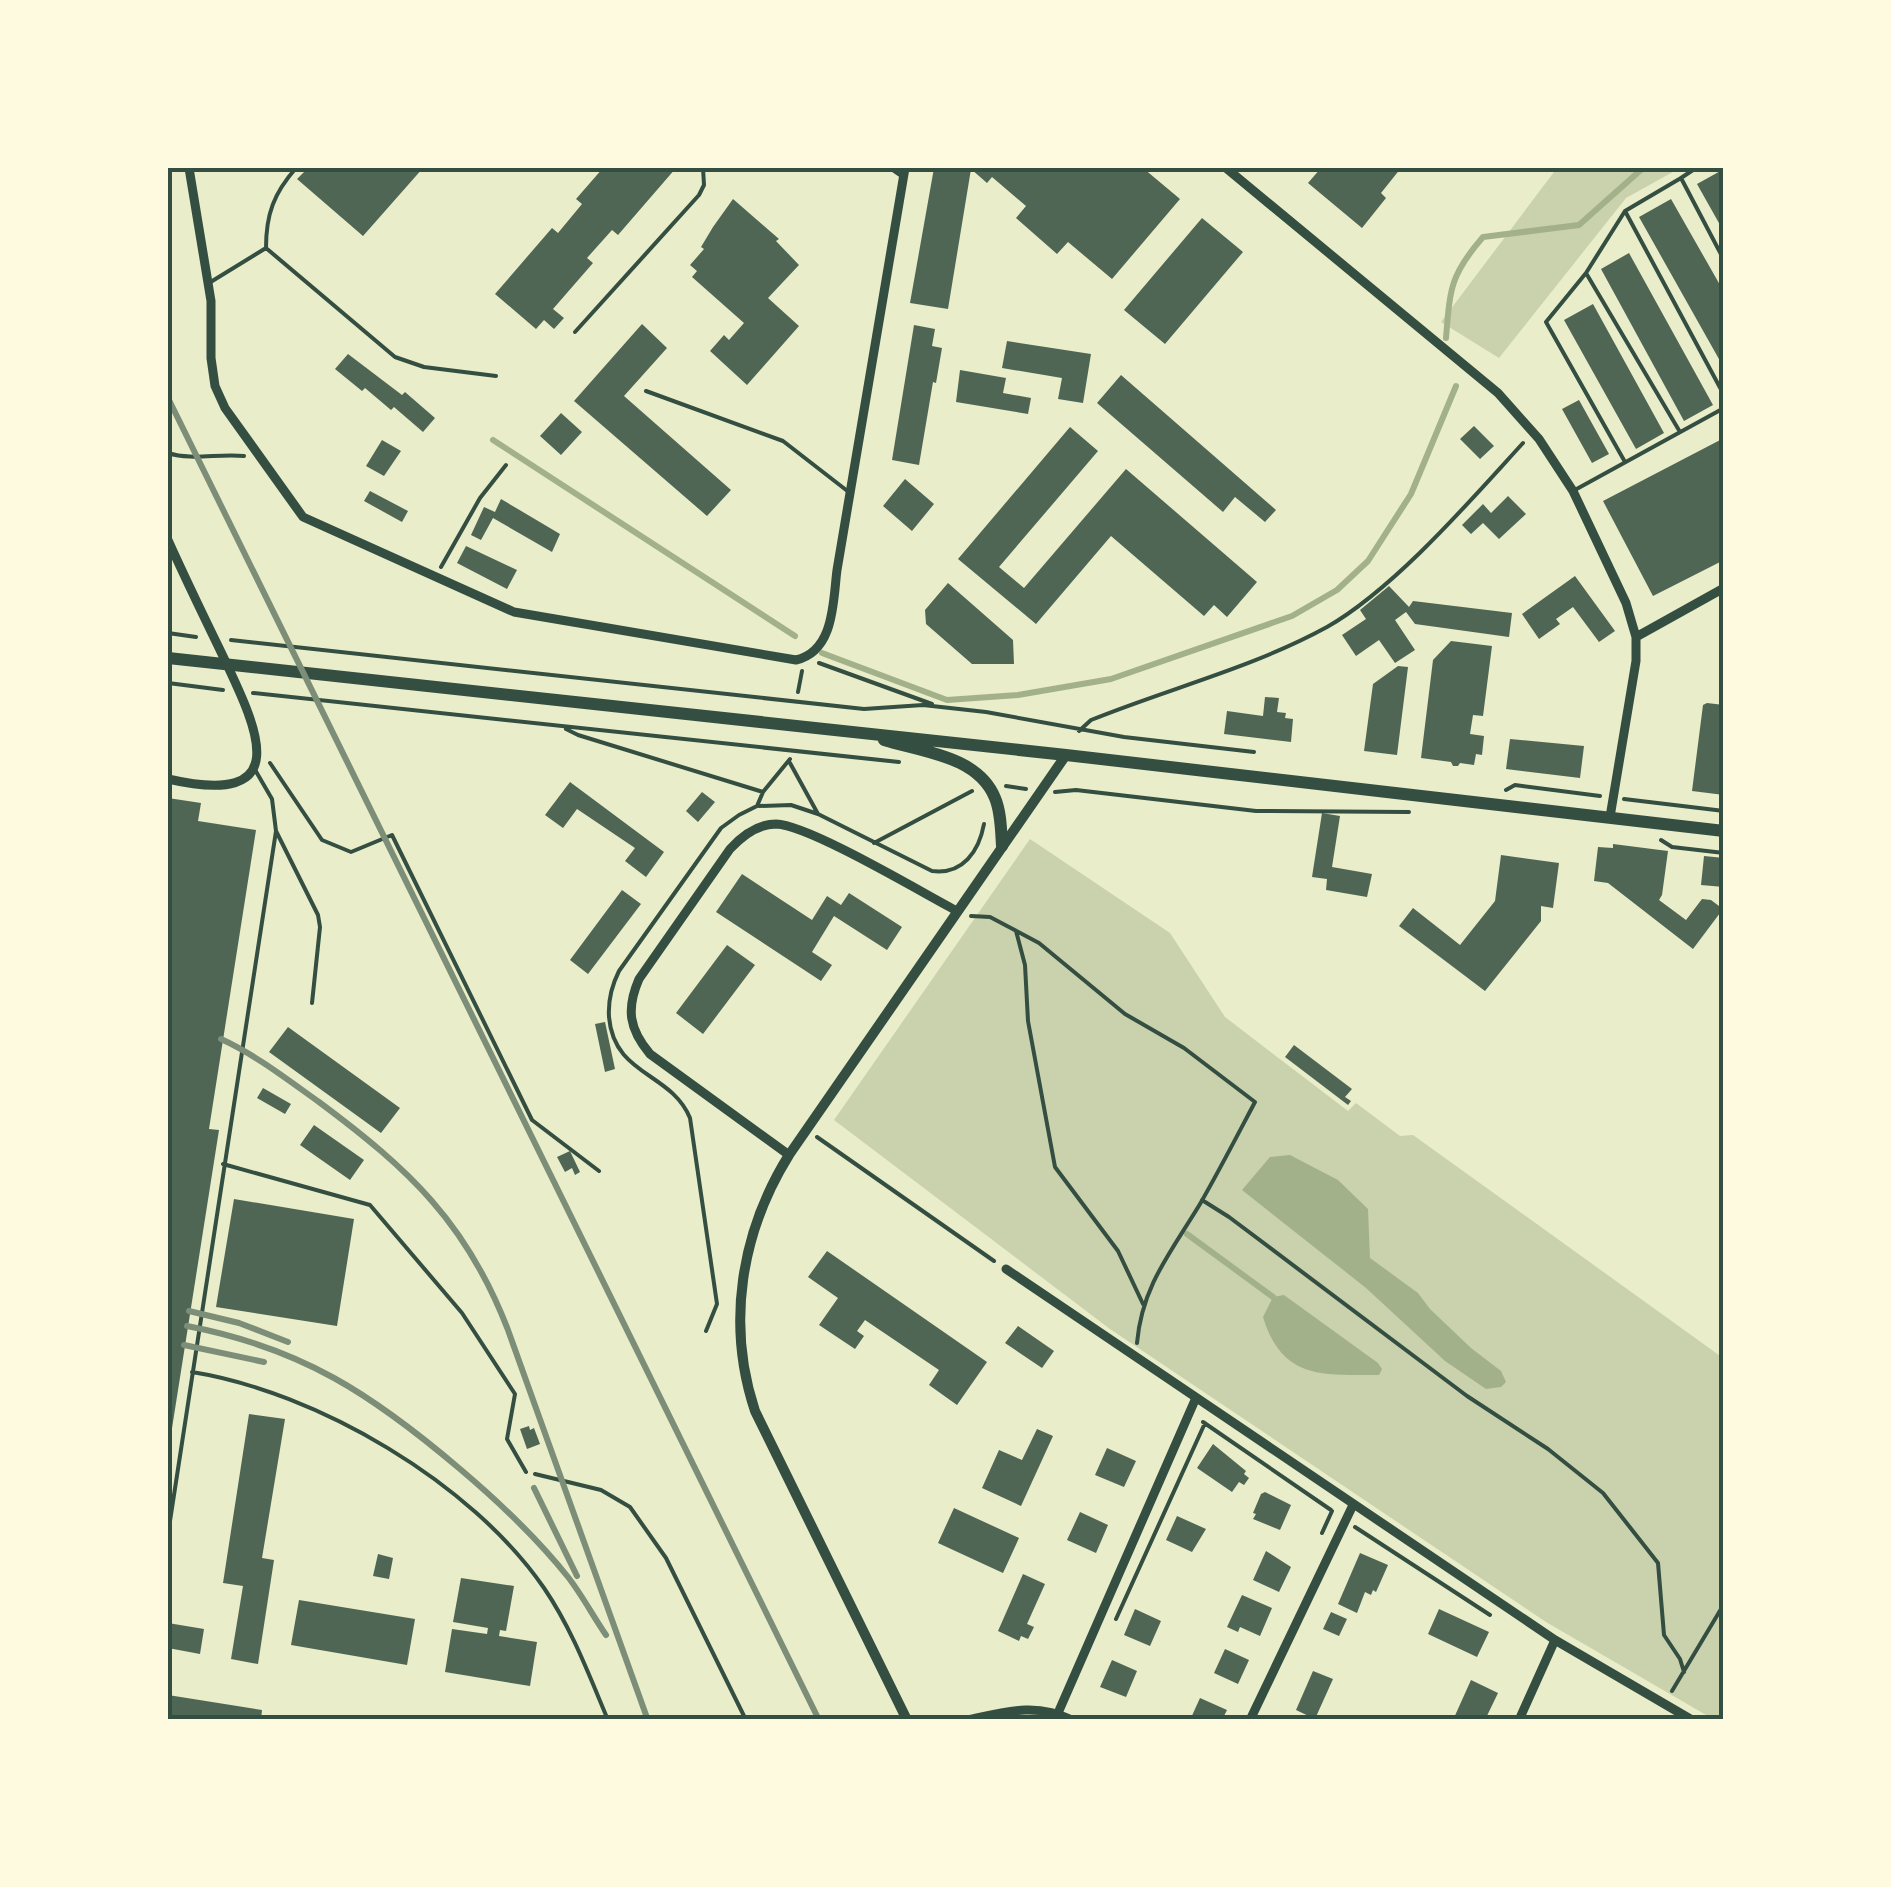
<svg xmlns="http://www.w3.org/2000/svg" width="1891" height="1887" viewBox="0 0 1891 1887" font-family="'Work Sans',sans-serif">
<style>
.green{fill:#cad2ad}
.water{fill:#a3b18a}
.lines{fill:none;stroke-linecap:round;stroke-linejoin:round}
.stream{stroke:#a3b18a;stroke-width:6}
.building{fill:#4f6655}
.path{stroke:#344e41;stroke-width:4}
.service{stroke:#344e41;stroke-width:4}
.minor{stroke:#344e41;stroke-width:9}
.tertiary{stroke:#344e41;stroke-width:10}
.secondary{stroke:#344e41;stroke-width:12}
.rail{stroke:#7c8e77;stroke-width:6}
.neatline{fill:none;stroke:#344e41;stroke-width:4}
</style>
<rect width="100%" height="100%" fill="#e9edc9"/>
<path class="green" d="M1557 168H1680L1626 198 1499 358 1441 322Z
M1030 839 1170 933 1225 1017 1348 1111 1356 1103 1400 1136 1413 1135 1723 1358V1719H1713L1546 1622 1110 1329 834 1120Z"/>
<path class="water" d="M1290 1155 1338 1180 1368 1209 1370 1258 1418 1293 1430 1309 1471 1348 1501 1371 1506 1382 1501 1387 1486 1389 1445 1361 1366 1288 1242 1190 1270 1157Z
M1284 1295 1378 1363 1382 1369 1379 1375C1322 1375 1282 1380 1263 1317L1273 1297Z"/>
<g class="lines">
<path class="stream" d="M1446 338C1450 289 1450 275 1483 237L1579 225 1643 168
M493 440 795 636
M822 653 947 700 1018 695 1111 679 1292 616 1337 590 1368 561 1411 494 1456 386
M1187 1234 1273 1297"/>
</g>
<path class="building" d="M308 168H423L363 236 297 179Z
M603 168H676L618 235 612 230 587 258 593 263 553 309 564 318 554 329 544 320 536 329 495 294 552 228 558 233 582 204 576 199Z
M934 168H1143L1180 199 1112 279 1068 242 1057 254 1016 218 1026 206 992 177 987 183 971 169 948 309 910 303Z
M1321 168H1401L1381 193 1386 198 1362 228 1308 183Z
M1724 169V232L1697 184Z
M733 199 779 239 776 241 799 265 768 298 799 326 747 385 710 351 724 335 729 340 744 323 692 277 697 271 690 265 704 249 701 247 713 227Z
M1671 199 1724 292V368L1639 217Z
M1202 218 1243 252 1165 344 1124 310Z
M1629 253 1713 405 1684 421 1601 269Z
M1593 304 1664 433 1636 449 1564 320Z
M642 324 667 348 624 396 731 490 707 516 574 401Z
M914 325 935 329 932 346 942 348 936 383 933 382 919 465 892 460Z
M1007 341 1091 354 1083 403 1058 399 1062 378 1002 368Z
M348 354 402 395 405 392 435 418 423 432 394 407 391 410 365 388 362 391 335 369Z
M960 370 1006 378 1003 393 1031 398 1028 414 956 402Z
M1121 375 1276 510 1265 522 1235 497 1223 512 1097 403Z
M1579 400 1609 454 1592 463 1562 409Z
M561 413 582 432 561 455 540 436Z
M1474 426 1494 446 1480 459 1460 439Z
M1070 427 1098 451 999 567 1024 588 1126 469 1257 582 1227 617 1214 605 1204 616 1111 536 1036 624 958 559Z
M1724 438V560L1653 596 1603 501Z
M382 440 401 451 384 476 366 466Z
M905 479 934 504 912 531 883 506Z
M370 491 408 511 402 522 364 501Z
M1508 496 1526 514 1499 539 1483 523 1471 534 1462 525 1483 504 1491 513Z
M501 499 560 534 552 552 493 518 481 540 471 535 484 507 495 512Z
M466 546 517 570 507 589 457 563Z
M1575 576 1615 631 1599 642 1573 607 1556 619 1560 624 1539 639 1522 614Z
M948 583 1013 640 1014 664H972L926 624 925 610Z
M1389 586 1409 607 1413 601 1512 613 1509 637 1415 624 1406 612 1395 620 1415 650 1395 663 1379 640 1356 656 1342 635 1366 619 1360 610Z
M1451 641 1492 646 1483 716 1473 715 1470 734 1484 736 1482 755 1476 754 1474 765 1460 763 1458 766H1453L1451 762 1421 758 1433 660Z
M1398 666 1408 667 1397 755 1364 751 1373 684Z
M1265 697 1279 698 1277 712 1286 713 1285 718 1293 719 1291 742 1224 734 1227 711 1263 716Z
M1707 703 1724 705V795L1692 791 1703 705Z
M1510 739 1584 746 1580 778 1506 769Z
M570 782 664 852 646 877 625 861 635 848 577 809 563 828 545 815Z
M702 792 715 802 698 822 686 811Z
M168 798 201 803 198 821 256 830 209 1129 219 1130 170 1441Z
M1322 813 1340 816 1332 867 1372 874 1367 897 1326 890 1327 879 1312 877Z
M1613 844 1668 851 1662 895 1659 900 1686 920 1702 899 1711 900 1723 909 1693 949 1608 883 1594 881 1598 847 1613 848Z
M1501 855 1559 863 1553 908 1541 906V921L1485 991 1399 926 1413 908 1460 945 1495 901Z
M1704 856 1724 858V887L1701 885Z
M742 874 812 920 827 896 841 905 849 893 902 927 887 950 834 916 812 952 832 965 821 981 716 912Z
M622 890 641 904 588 974 570 960Z
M727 945 755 965 703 1034 676 1013Z
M605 1022 615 1069 605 1072 595 1024Z
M288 1027 400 1108 381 1133 269 1052Z
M1294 1045 1352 1089 1345 1097 1351 1101 1348 1105 1285 1057Z
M263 1088 291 1104 285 1114 257 1098Z
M314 1125 364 1160 350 1180 300 1145Z
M570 1151 580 1172 575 1175 572 1168 565 1172 557 1157Z
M234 1199 354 1219 337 1326 216 1307Z
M827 1251 987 1362 957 1405 929 1385 939 1370 865 1320 857 1331 864 1336 855 1349 819 1325 838 1298 808 1277Z
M1018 1326 1054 1351 1042 1368 1005 1343Z
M249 1414 285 1419 262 1558 274 1560 258 1664 231 1659 243 1586 223 1583Z
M529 1426 530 1430 534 1428 540 1444 527 1449 520 1429Z
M1037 1429 1053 1436 1021 1506 982 1488 999 1450 1022 1460Z
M1213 1444 1246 1471 1244 1474 1249 1478 1244 1485 1239 1482 1232 1492 1197 1468Z
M1107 1448 1136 1461 1124 1487 1095 1475Z
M1265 1492 1291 1505 1280 1530 1253 1519 1256 1514 1253 1513 1261 1494Z
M954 1508 1019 1538 1003 1573 938 1543Z
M1080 1512 1108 1525 1096 1553 1067 1540Z
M1177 1516 1206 1529 1192 1552 1166 1540Z
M1266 1551 1291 1567 1279 1592 1253 1580Z
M1360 1553 1388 1565 1376 1592 1373 1590 1371 1595 1365 1592 1357 1613 1338 1604Z
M378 1554 393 1558 389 1579 373 1576Z
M1023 1574 1045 1584 1027 1624 1034 1627 1028 1639 1021 1636 1019 1641 998 1631Z
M461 1578 514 1586 506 1631 500 1630 499 1636 537 1642 530 1686 445 1672 452 1629 487 1634 488 1628 453 1622Z
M1242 1595 1272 1608 1260 1636 1240 1627 1238 1632 1227 1627Z
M299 1600 415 1619 407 1665 291 1645Z
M1135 1609 1161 1621 1150 1646 1124 1635Z
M1439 1609 1489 1632 1477 1657 1428 1634Z
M1331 1612 1347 1619 1339 1636 1323 1629Z
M168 1623 204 1629 200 1654 168 1648Z
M1225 1649 1249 1660 1238 1684 1214 1673Z
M1112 1660 1137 1671 1126 1697 1100 1687Z
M1313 1671 1333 1679 1315 1719 1296 1710Z
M1471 1680 1498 1693 1485 1720H1453Z
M168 1695 262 1710 261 1720H168Z
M1200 1698 1227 1710 1222 1720H1190Z"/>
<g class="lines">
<path class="path" d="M168 453C192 461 219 453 244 456
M441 567 480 498 506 465
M168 633 196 637
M231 640 864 709 923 705 986 712 1124 737 1254 752
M819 663 932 704
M168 683 223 690
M798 692 802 671
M253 693 899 762
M566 729 578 735 763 792 790 759
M1079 731 1091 720C1170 688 1252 668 1327 627 1395 588 1470 501 1523 443
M270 763 322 840 351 852 392 835 532 1120 599 1171
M790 763 818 814 932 871C963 875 979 851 984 824
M1006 786 1026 789
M1506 790 1515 785 1600 796
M1055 792 1076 790 1256 811 1409 812
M1624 799 1724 811
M759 806 791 805 818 814
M1661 840 1672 847 1724 853
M874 843 972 791
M971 916 990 917 1039 943 1125 1014 1184 1048 1255 1102C1237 1136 1219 1171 1200 1204 1171 1252 1142 1286 1137 1343
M1016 931 1025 965 1028 1021 1055 1167 1118 1251 1143 1304
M817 1137 994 1261
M1202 1200 1229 1217 1467 1396 1548 1449 1603 1493 1658 1563 1664 1635 1680 1659 1684 1672
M706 1331 717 1304 690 1118C671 1072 614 1076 609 1017 608 1001 612 985 619 971L721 828 739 815 757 806 763 792
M1203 1422 1331 1510
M535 1474 601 1490 630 1507 666 1558 746 1720
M1355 1527 1490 1615
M1322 1533 1332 1511
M1116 1619 1205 1423
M1672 1691 1724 1604"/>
<path class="service" d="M890 168 903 177
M1696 168 1681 178 1724 260
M1681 178 1625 211 1724 395
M1625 211 1586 273 1680 432
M266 248 395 357 424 367 496 376
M1586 273 1546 322 1625 462
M209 283 266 248C266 214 274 193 296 168
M575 332 699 195 704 185 703 168
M646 391 783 441 850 493
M1573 491 1724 408
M276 831 318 915 320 927 312 1003
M223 1164 370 1205 462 1313 515 1394 507 1439 526 1472
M192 1372C317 1392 472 1483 544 1588 572 1629 589 1675 608 1720
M168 1534 276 831 272 799 254 768"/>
<path class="minor" d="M189 168 211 301V358L215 386 225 408 303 517 514 612 796 660C835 651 833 600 837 570L905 168
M1226 168 1498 393 1539 439 1573 491 1626 603 1636 637V661L1610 817
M168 540C185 578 203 615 221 652 256 726 299 809 168 779
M1636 637 1724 588
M789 1155 650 1054C629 1029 626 1009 639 979L730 849C742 836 757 824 776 824 809 825 921 892 957 911
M1006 1269 1555 1640 1692 1720
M1058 1713 1195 1400
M968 1720C1005 1712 1036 1702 1072 1720
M1250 1720 1353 1505
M1519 1720 1555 1640"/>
<path class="tertiary" d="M907 1720 755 1411C726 1324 741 1232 789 1155L1066 755"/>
<path class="secondary" d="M168 658 1066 755 1724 831
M884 740C923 752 978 756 995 798 1001 812 1001 830 1002 846"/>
<path class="rail" d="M168 398 819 1720
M221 1039C256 1055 288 1080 319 1102 409 1169 467 1223 508 1330L646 1715
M189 1311 239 1323 288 1342
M187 1326C302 1348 373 1395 460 1469 499 1502 536 1537 568 1577 582 1595 593 1616 606 1635
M184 1345 264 1362
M534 1488 577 1576"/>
</g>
<rect width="1891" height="1887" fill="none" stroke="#fefae0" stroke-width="340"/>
<rect x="170" y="170" width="1551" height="1547" class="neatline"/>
</svg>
